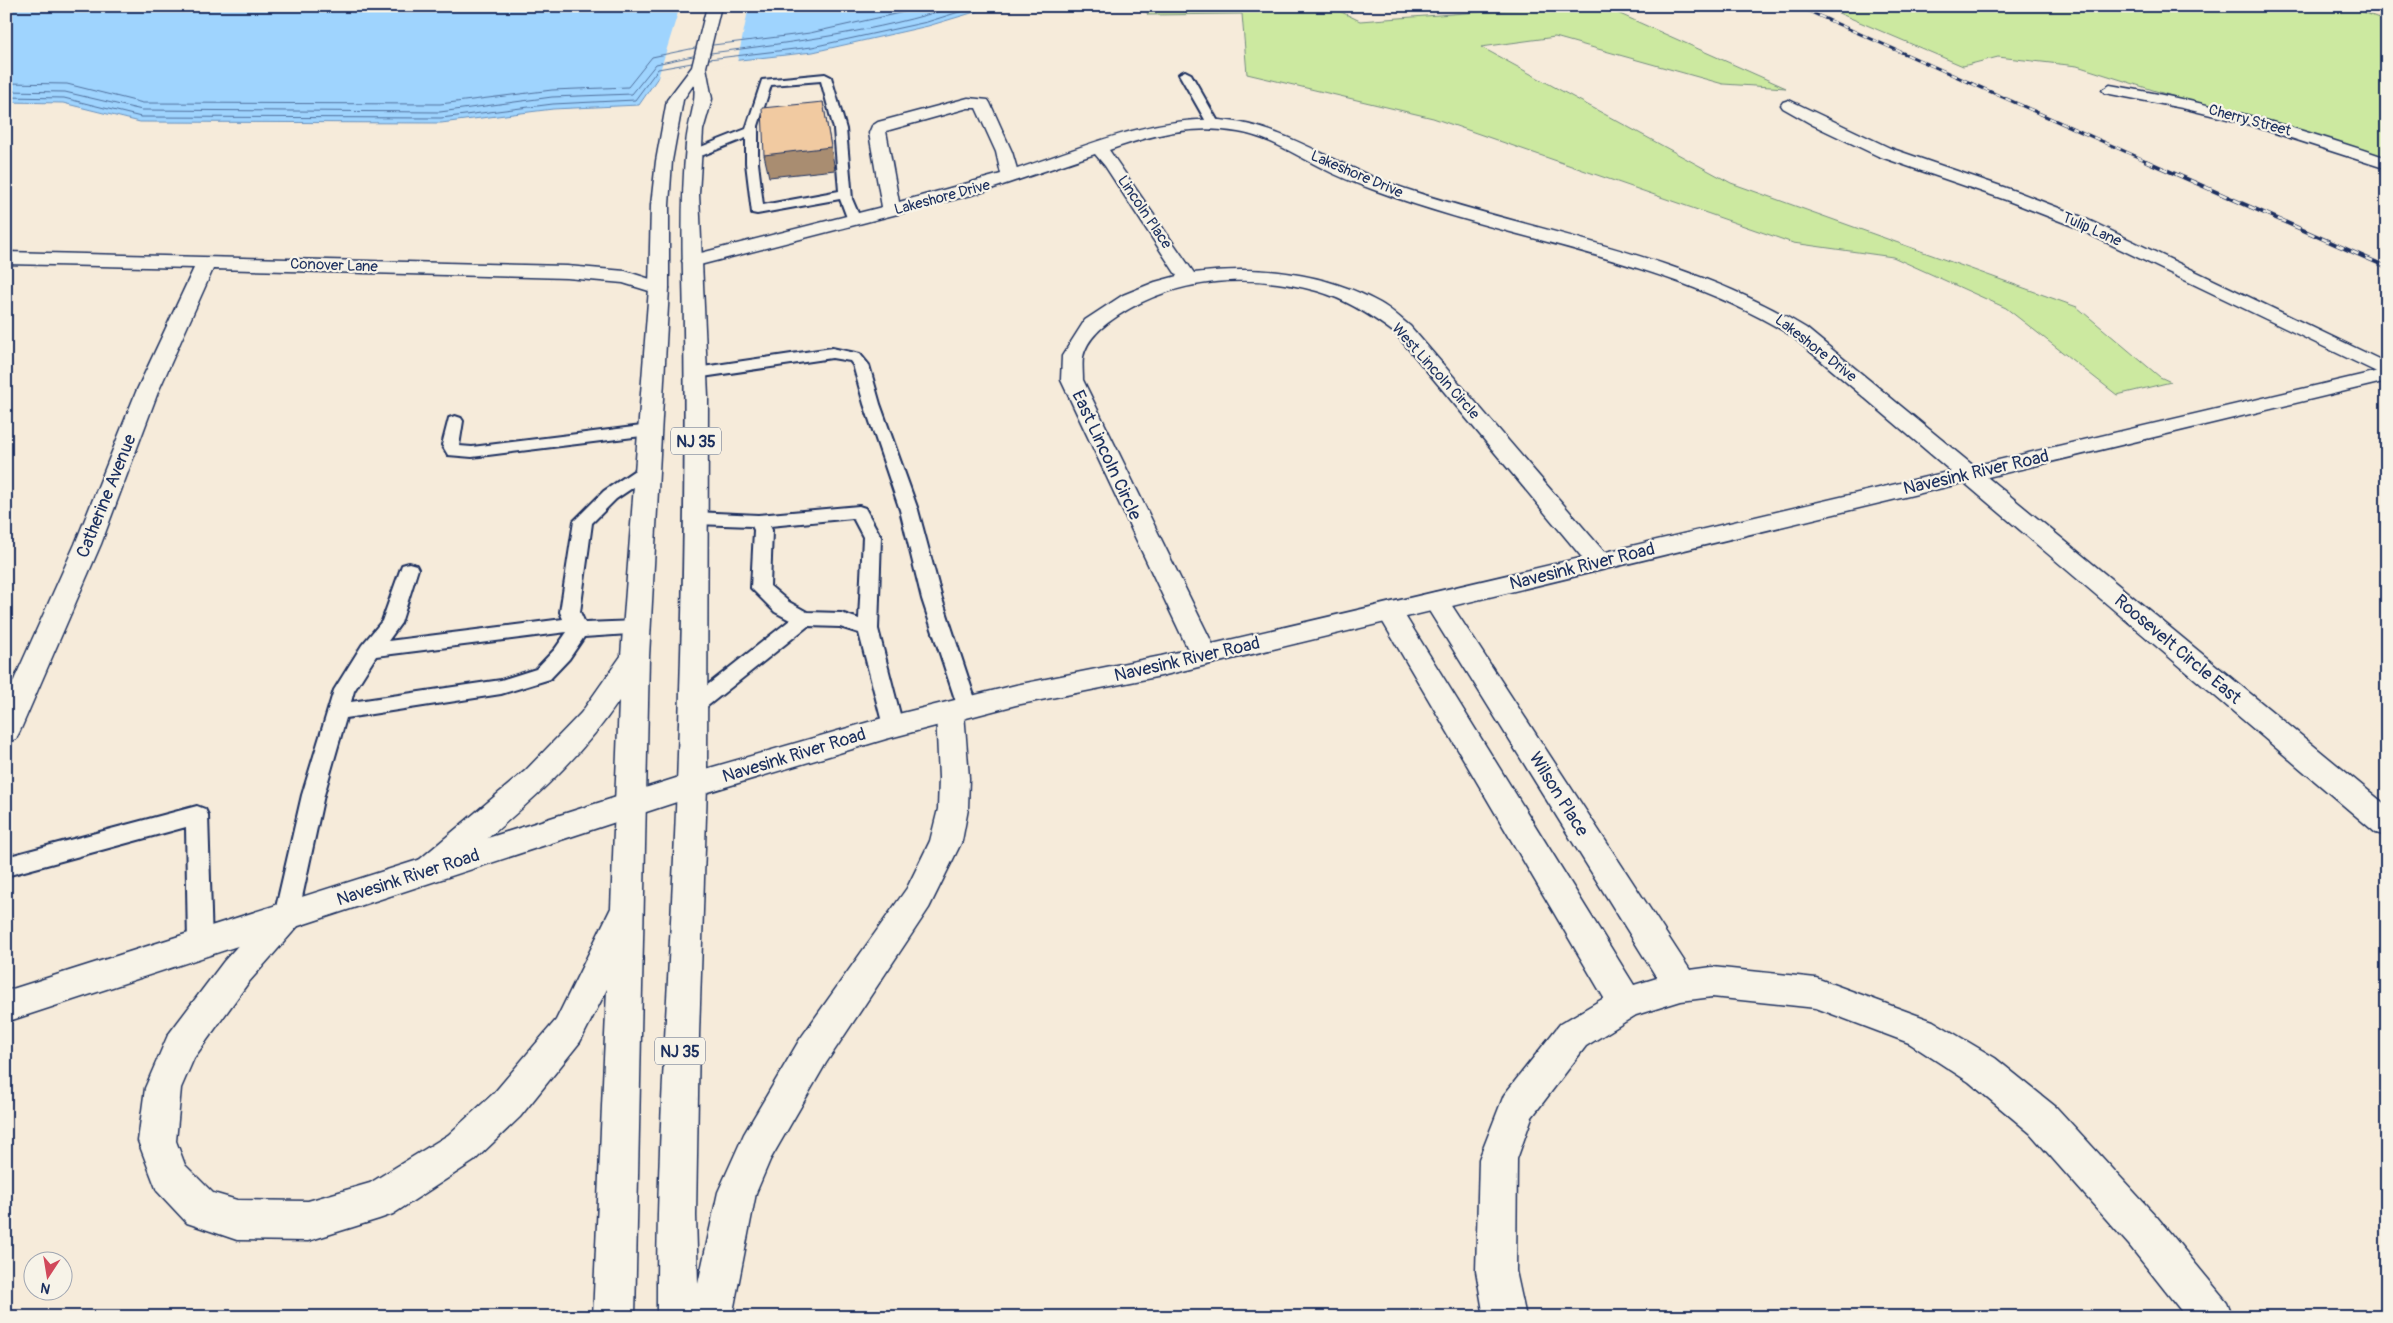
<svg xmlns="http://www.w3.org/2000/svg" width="2393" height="1323" viewBox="0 0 2393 1323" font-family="Pangolin,sans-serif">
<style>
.built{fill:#f4e1c9}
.green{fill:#cce9a0;stroke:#748c7f}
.water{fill:#9fd4fe;stroke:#6a92be}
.pier{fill:#f6ebda}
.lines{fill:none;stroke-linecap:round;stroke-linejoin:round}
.shore{stroke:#50719e;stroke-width:1}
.service-casing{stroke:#1b2f5e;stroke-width:4}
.minor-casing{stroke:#1b2f5e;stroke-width:3}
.secondary-casing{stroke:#1b2f5e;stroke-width:3}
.trunk-casing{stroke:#1b2f5e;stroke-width:3}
.service{fill:#f7f3e8;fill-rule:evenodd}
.minor{fill:#f7f3e8;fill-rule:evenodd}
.secondary{fill:#f7f3e8;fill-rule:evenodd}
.trunk{fill:#f7f3e8;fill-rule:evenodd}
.rail-far1-casing{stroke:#1b2f5e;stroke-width:3}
.rail-casing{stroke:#1b2f5e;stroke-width:4}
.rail-far1{stroke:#f7f3e8;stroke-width:2;stroke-dasharray:6;stroke-linecap:butt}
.rail{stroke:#f7f3e8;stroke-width:2.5;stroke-dasharray:8;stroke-linecap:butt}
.shaded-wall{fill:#a98d71;stroke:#1b2f5e}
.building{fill:#f1caa1;stroke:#1b2f5e}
.labels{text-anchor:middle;stroke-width:4.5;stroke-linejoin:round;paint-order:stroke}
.far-street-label{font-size:15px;fill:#1b2f5e;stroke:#f7f3e8}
.shield{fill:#f7f3e8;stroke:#5d6a87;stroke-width:1}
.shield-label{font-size:16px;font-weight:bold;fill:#1b2f5e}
.street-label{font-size:18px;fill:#1b2f5e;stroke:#f7f3e8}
</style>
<rect width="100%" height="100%" fill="#f6ebda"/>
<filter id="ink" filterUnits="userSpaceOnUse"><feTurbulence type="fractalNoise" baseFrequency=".02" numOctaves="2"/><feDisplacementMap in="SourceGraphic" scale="10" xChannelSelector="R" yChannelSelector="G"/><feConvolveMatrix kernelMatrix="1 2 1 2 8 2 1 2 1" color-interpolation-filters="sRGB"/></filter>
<g filter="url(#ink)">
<path class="built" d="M2347 6H2387V21L2382 20Z"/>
<path class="green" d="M1144 6H1329L1360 21 1556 6H1602L1786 88 1723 84 1555 37 1481 47 1731 183 2077 307 2160 377 2171 382 2117 395 2006 308 1893 257 1793 243 1433 118 1247 74 1242 14 1148 15Z
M1822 6H2347L2387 21V164L2077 66 1998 57 1963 66Z"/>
<path class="water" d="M6 6H995L928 26 813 52 722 62 661 73 639 105 553 109 441 123 140 122 63 103 6 102Z"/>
<path class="pier" d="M680 6H749L737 63 663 76 656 84Z"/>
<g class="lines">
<path class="shore" d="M713 45 810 33 931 6
M711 53C793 42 877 32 956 6
M709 59 812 47 927 22 978 6
M6 83 67 84 143 103 440 104 552 90 628 87 652 57 695 48
M6 91 65 92 142 110 440 112 552 97 632 94 656 64 693 56
M6 97 64 98 141 117 441 118 553 104 635 100 658 69 692 63"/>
<g class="service-casing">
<path id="service" d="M1185 71 1191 74 1220 125 1218 127 1214 129 1208 125 1179 74Z
M825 74 831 77 846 129 852 199 861 220 859 223H849L840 199 757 214 752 213 746 163V138L696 158 692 159 686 155 688 152 746 129 762 80ZM821 81 834 129 839 191 763 205 758 163V126L771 85Z
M832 348 860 354 869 365 880 404 918 510 942 599 978 708 975 713 968 716 961 713 958 708 922 599 900 510 864 404 853 365 850 361 832 358 696 378 688 373 696 368Z
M455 416 461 418 463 421 459 446 472 447 650 425 656 427 658 430 656 433 650 435 472 457 448 455 442 445 449 418Z
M647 465 653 466 656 470 653 474 616 499 592 523 580 612 585 623 637 621 644 623 647 628 644 633 584 637 569 659 550 679 501 694 346 718 324 795 298 916 294 923 286 926 278 923 274 916 302 795 334 690 362 645 382 621 402 565 409 563 416 565 418 569 401 623 388 641 563 619 560 612 574 521 604 491 641 466ZM567 632 555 649 536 669 501 680 351 702 354 691 376 656Z
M859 506 865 508 881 537 878 629 903 726 900 732 893 734 886 732 883 726 859 633 840 627 808 626 700 712 693 715 686 712 683 707 686 702 790 620 775 612 751 588 754 530 752 526 695 524 689 522 686 518 689 514 695 512 758 515ZM853 518 863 537 859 619 841 613 807 612 789 602 770 586 772 530 770 526Z
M197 806 205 809 208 815 212 945 209 952 200 955 191 952 188 945 186 827 6 876V857Z"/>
</g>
<g class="minor-casing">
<path id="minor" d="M2110 85C2205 101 2296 127 2387 158V169L2244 123 2182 108 2105 93 2102 90Z
M968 98 988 100 990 103 1012 152 1017 169C1082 148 1149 117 1219 120 1282 124 1333 164 1391 184 1529 232 1680 251 1806 328L2387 806V836L2376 833 1792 336C1666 258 1514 242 1377 191 1357 184 1337 176 1318 166 1292 153 1268 137 1238 132 1191 124 1153 135 1109 150L1194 273C1256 265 1325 272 1380 303 1391 309 1400 318 1410 326L1612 561 1608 567 1599 569 1590 567 1396 334C1372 316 1346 299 1317 291 1251 273 1177 277 1119 315 1104 325 1087 338 1083 357 1082 364 1083 373 1083 380L1218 655 1214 662 1204 665 1194 662 1061 380 1062 356 1085 320 1123 295 1155 282 1177 276 1105 166 1095 154 979 193 692 267 685 265 682 261 685 257 882 207 869 133 872 126 878 122ZM968 108H976L996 152 1001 174 899 202 886 131Z
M1789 100 1890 148 2018 192 2082 217 2387 363V377L2070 225 2006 200 1878 156 1813 125 1783 108 1781 105 1783 102Z
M6 252 567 266 625 271 666 284 669 288 666 292 659 294 623 283 567 278 213 269 158 392 101 544 20 731 16 739 6 742V698L75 544 136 392 194 268 6 264Z
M1436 592 1445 595 1690 970 1712 967 1816 978 1933 1021 1995 1058 2056 1107 2157 1217 2227 1302 2233 1317H2186L2129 1245 2030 1133 1969 1082 1909 1043 1816 1008 1712 997 1681 1001 1636 1015 1586 1046 1532 1117 1517 1159 1516 1271 1526 1317H1484L1476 1271 1479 1159 1504 1095 1560 1024 1604 998 1377 612 1381 606 1390 603 1399 606 1634 985 1657 978 1423 601 1427 595Z"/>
</g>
<g class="secondary-casing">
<path id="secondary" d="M2387 369V381L1161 676 1016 705 886 739 695 796 6 1022V991L692 773 886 717 1016 685 1161 656Z"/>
</g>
<g class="trunk-casing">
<path id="trunk" d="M707 6H721L706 67 712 99 703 130 699 194 708 397 707 785 699 1035 696 1216 698 1284 718 1192 744 1134 800 1039 907 888 930 841 938 809 939 778 936 712 940 705 950 702 960 705 964 712 969 778 968 809 962 841 929 908 826 1063 770 1160 756 1193 732 1317H657C656 1139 671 962 677 784 683 614 687 444 683 275 682 231 682 189 686 145 687 124 697 105 694 84L683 100 672 161 669 205V288L649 657 635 1317H593L607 989 580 1042 520 1117 474 1161 393 1214 379 1219 308 1241 237 1240 187 1223 157 1191 138 1141 145 1088 168 1035 224 961 274 906 286 902 298 906 302 916 298 926 248 983 194 1058 181 1088 176 1141 185 1165 213 1193 237 1200 308 1201 370 1183 448 1135 494 1093 556 1020 611 908 619 701C572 771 505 823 441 878L430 882 419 878 414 869 419 860 525 771 581 713 621 656 649 288 651 205 656 161 667 100 692 67Z"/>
</g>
<use href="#service" class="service"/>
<use href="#minor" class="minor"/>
<use href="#secondary" class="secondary"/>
<use href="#trunk" class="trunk"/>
<g class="rail-far1-casing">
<path id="rail-far1" d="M1797 6 2149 162"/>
</g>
<g class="rail-casing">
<path id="rail" d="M2146 161 2387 267"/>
</g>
<use href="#rail-far1" class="rail-far1"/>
<use href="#rail" class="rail"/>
</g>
<path class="shaded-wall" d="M823 102 835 170 769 177 764 155Z"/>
<path class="building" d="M823 102 831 147 764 155 762 108Z"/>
</g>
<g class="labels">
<g class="far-street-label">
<text transform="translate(2250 120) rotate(15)" y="5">Cherry Street</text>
<text transform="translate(1357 174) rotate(23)" y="5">Lakeshore Drive</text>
<text transform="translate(942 197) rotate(-15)" y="5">Lakeshore Drive</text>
<text transform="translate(1145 212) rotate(56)" y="5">Lincoln Place</text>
<text transform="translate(2092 229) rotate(24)" y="5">Tulip Lane</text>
<text transform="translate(334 265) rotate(2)" y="5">Conover Lane</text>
<text transform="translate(1816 348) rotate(38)" y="5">Lakeshore Drive</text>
<text transform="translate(1436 371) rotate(48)" y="5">West Lincoln Circle</text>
</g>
<g class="shield">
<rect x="671" y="427.5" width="50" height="27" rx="4"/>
<rect x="655" y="1037.5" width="50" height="27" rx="4"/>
</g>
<g class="shield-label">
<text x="696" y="447">NJ 35</text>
<text x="680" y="1057">NJ 35</text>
</g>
<g class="street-label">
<text transform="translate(1107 455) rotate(65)" y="6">East Lincoln Circle</text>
<text transform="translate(1976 472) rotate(-13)" y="6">Navesink River Road</text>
<text transform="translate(106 496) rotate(-68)" y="6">Catherine Avenue</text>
<text transform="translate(1582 566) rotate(-14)" y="6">Navesink River Road</text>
<text transform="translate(2178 649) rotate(40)" y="6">Roosevelt Circle East</text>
<text transform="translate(1187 659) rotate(-13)" y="6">Navesink River Road</text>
<text transform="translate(794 755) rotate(-17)" y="6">Navesink River Road</text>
<text transform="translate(1559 794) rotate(58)" y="6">Wilson Place</text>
<text transform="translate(408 877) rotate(-18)" y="6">Navesink River Road</text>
</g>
</g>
<rect width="2393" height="1323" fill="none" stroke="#f7f3e8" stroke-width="25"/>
<rect x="12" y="12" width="2368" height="1298" fill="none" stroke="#1b2f5e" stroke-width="2" filter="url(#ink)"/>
<g transform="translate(48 1276) rotate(192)"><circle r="24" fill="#f7f3e8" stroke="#9fa5b1"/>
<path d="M0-4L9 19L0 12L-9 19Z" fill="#d1495b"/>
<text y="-8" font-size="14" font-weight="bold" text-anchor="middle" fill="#1b2f5e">N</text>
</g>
</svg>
